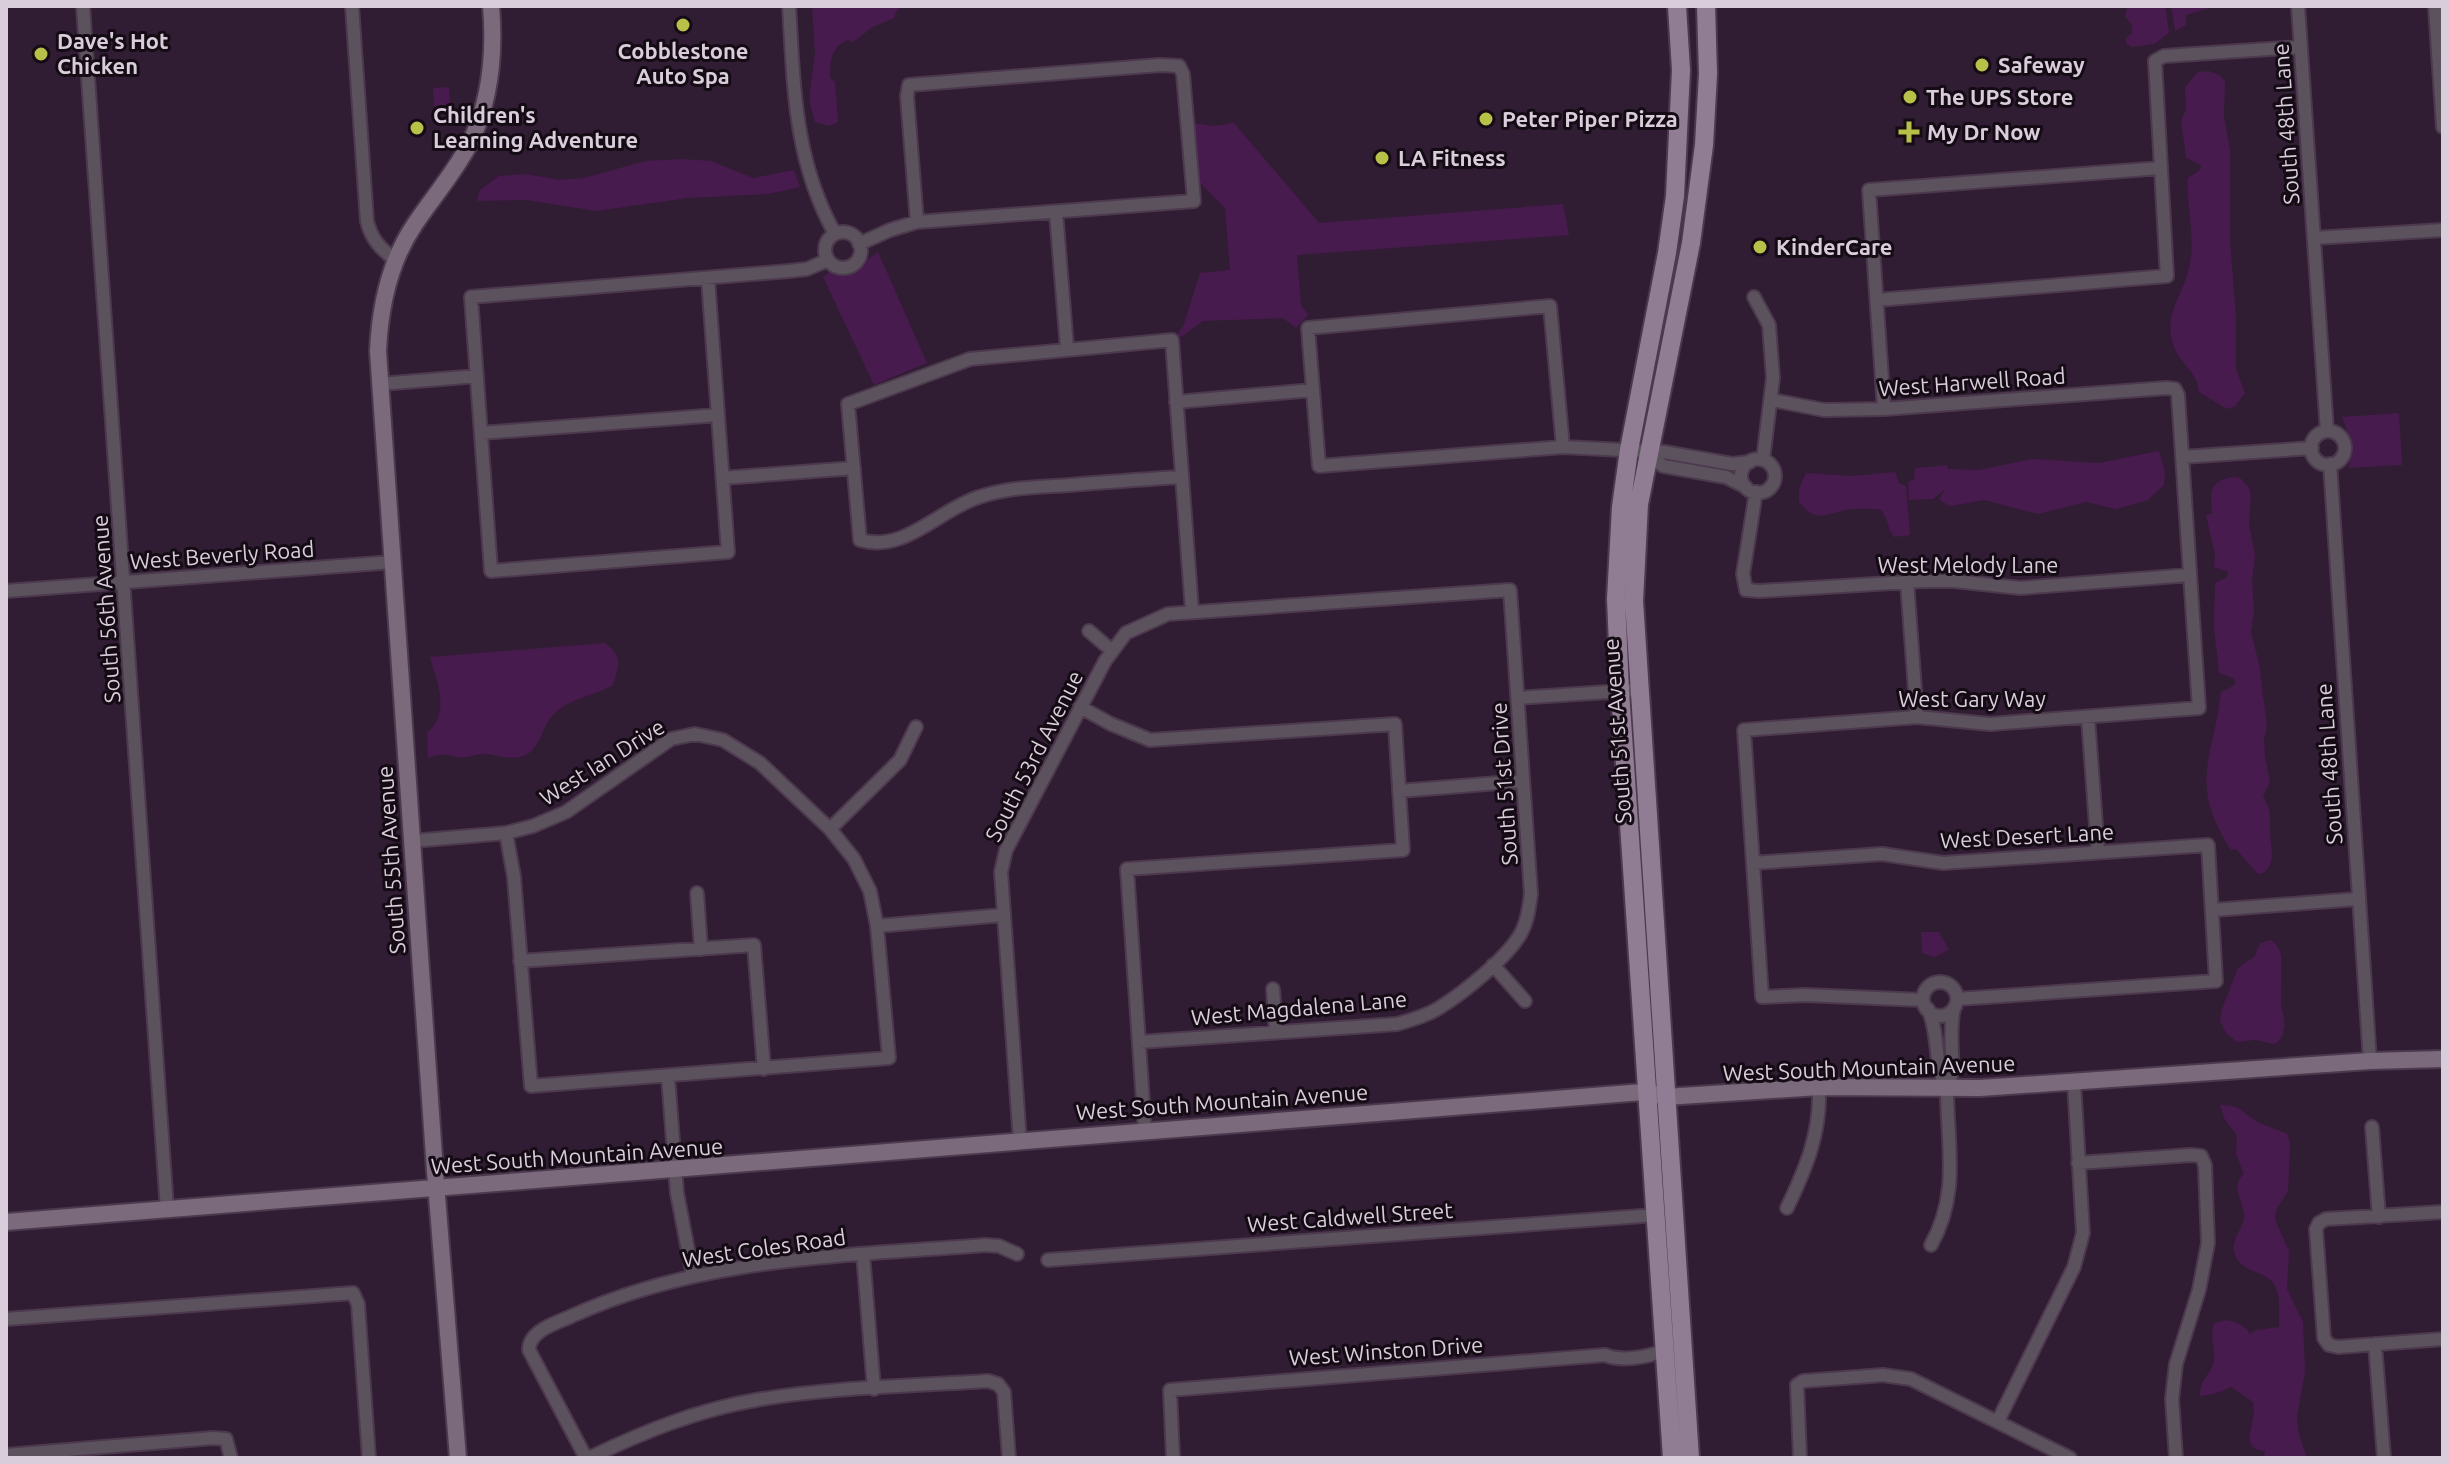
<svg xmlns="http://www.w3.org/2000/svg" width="2449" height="1464" viewBox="0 0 2449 1464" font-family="Ubuntu,sans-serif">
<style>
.green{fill:#471b4d}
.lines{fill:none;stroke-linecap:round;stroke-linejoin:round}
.street-casing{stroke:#4c394e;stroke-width:16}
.secondary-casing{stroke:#4c394e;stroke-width:20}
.primary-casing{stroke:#4c394e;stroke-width:22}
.street{stroke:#5c525d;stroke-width:12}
.secondary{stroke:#7a6a7c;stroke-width:16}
.primary{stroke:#917d93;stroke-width:18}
.poi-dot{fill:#b9c046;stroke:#140b15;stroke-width:3}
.labels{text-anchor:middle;stroke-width:6;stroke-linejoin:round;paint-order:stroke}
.poi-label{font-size:22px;font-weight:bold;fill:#dacddb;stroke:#140b15;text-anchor:start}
.street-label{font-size:22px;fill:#dacddb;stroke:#140b15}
</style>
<rect width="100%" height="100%" fill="#311d33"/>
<path class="green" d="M812 6H903L897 10 894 18 873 27 853 42 848 40C831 46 830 62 830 78L835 82 838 122 828 126 815 122 809 100 815 53Z
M2128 6H2165L2169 33 2154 44 2132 47 2126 43V38L2132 33V26L2125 16Z
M2171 6H2216L2186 15V25L2175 31Z
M2209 71 2219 75 2225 81 2224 116 2230 151V242L2236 316V369L2245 393 2235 406 2227 409 2199 392C2198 371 2178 363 2173 344 2164 314 2181 298 2188 272 2197 241 2186 209 2188 178L2200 170 2201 165 2186 158 2181 120 2186 110 2185 87 2198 72Z
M449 87 450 105 434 106 433 88Z
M1193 123 1213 126 1234 123 1319 223 1563 204 1569 235 1297 255 1301 305 1308 315 1296 328 1283 318 1203 321 1181 337 1176 336 1184 324 1200 273 1230 270 1225 208 1197 180Z
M683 159 711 161 753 178 794 170 800 187 768 194 688 198 596 211 527 200 477 201 480 190 499 176 525 174 559 180 584 178 645 161Z
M878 252 927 363 874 385 823 277 830 271H851Z
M2399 413 2402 465 2349 468 2351 442 2342 417Z
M2159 451 2165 473 2164 485 2148 500 2116 509 2086 502 2038 514 1984 500 1950 506 1939 500 1945 489 1933 499 1909 500 1908 482 1914 479 1915 468 1947 465 1948 469 1979 470 2032 459 2099 463Z
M1895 472 1899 483 1906 486 1910 535 1894 537C1887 528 1888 517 1880 509 1869 509 1857 508 1846 510 1824 514 1817 524 1799 502V489L1806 473 1851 476Z
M2232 477 2240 478 2248 486 2251 495 2249 523 2255 556 2252 580 2254 611 2251 632 2259 664 2267 726 2264 739 2265 757 2270 782 2263 797C2271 809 2270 814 2270 829 2269 846 2278 858 2264 873L2258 874 2236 849 2231 850C2188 783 2213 761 2221 692L2235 685V679L2219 673 2214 629 2215 583 2227 577 2228 572 2214 567 2215 556 2206 515 2212 513C2211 492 2207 483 2232 477Z
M605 643C623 657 619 664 613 685 594 696 569 698 553 715 540 729 541 752 520 757 507 760 495 754 483 754 475 754 466 759 458 757 446 755 441 753 428 758L427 733C451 713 437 682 430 657Z
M1921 932H1939L1949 950 1934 957 1922 953Z
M2271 940C2276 944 2280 949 2281 956 2282 972 2281 987 2281 1003 2281 1012 2286 1019 2284 1028 2283 1036 2281 1040 2274 1044L2255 1040 2237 1042 2226 1033 2220 1021 2222 1009 2238 968 2254 957 2260 943Z
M2220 1105C2244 1104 2244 1117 2262 1124 2270 1128 2278 1129 2287 1134L2290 1143 2288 1191 2276 1210 2275 1220 2289 1251 2287 1289 2303 1322 2305 1371 2297 1418 2299 1435 2307 1458H2264L2265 1451C2236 1448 2258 1425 2253 1402L2231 1387 2214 1394 2200 1396C2199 1378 2214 1373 2214 1358 2215 1345 2209 1338 2214 1324 2226 1316 2237 1322 2248 1330L2249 1334 2256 1330 2279 1327C2279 1314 2281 1296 2274 1284 2264 1270 2242 1273 2235 1255 2229 1240 2245 1228 2244 1214 2242 1198 2230 1187 2244 1174L2236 1154 2237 1136 2224 1118Z"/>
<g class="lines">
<g class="street-casing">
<path id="street" d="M83 6 167 1209
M352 6 367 221C371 239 381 249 395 260
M789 6C794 88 794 160 835 234
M2298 6 2327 431
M2435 6 2443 127
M1056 212 1067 348
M825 250a18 18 0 1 1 36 0a18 18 0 1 1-36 0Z
M2314 238 2443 230
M859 244 890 230 917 222 1194 201 1183 74 1179 66 1160 65 909 85 907 96 917 222
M708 279 728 552 491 571 471 297 789 271 807 269 828 260
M1754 297 1769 325 1773 378 1763 460
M1877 300 2167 276 2155 61 2164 56 2300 47
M380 384 477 376
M1772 400 1824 410 1884 409 2166 388 2175 389 2178 395 2199 708 1990 724 1917 717 1744 730 1762 997 1805 995 1923 1000
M1176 402 1313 390
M1884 409 1869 190 2161 168
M2311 448a17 17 0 1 1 34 0a17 17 0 1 1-34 0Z
M481 433 718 415
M1563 447 1550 306 1308 328 1319 466 1563 447 1664 452 1732 464 1750 462
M1647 453 1663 466 1726 477 1746 487
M2182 457 2312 448
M1741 476a17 17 0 1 1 34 0a17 17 0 1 1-34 0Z
M2330 464 2370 1061
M1182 477C1145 479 1107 482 1070 485 1039 487 1008 487 979 497 938 510 905 553 860 540L848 404 970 359 1172 340 1192 611
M723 478 854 468
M1756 492 1743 574 1746 590 1760 591 1923 581H1954L2020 588 2190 575
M1907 582 1917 717
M6 591 393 562
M1089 631 1111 650
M1518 698 1638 690
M1080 707 1111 724 1150 740 1395 724 1403 850 1127 869 1145 1131
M2088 718 2098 852
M1399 791 1523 781
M830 829 900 760 916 727
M412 841 506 833 533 826 566 812 671 739 695 734 723 740 760 763 830 829 854 859 870 891 877 926 889 1058 531 1086 514 877 506 833
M1753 863 1882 854 1943 863 2208 845 2216 981 1957 999
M697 893 701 949
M2213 910 2357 899
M877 926 1003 915
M520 961 754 945 764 1069
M1493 965 1525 1001
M1923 999a17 17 0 1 1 34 0a17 17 0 1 1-34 0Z
M1273 989 1276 1032
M1928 1009C1940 1035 1933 1064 1947 1089
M668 1076 677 1193 693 1276
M2372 1127 2379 1217
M1020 1142 1001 872 1006 850 1105 661 1126 633 1168 614 1510 590 1531 894C1529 907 1528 920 1522 931 1510 956 1463 993 1439 1008 1426 1016 1412 1020 1397 1024L1139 1042
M2078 1163 2191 1155 2201 1156 2205 1165 2208 1243 2199 1290 2176 1364 2172 1399 2176 1458
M1787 1208C1806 1168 1821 1133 1819 1087
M2443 1212 2326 1219 2319 1223 2316 1229 2324 1338 2329 1345 2338 1347 2443 1339
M1931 1245C1959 1195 1948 1149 1947 1094 1947 1085 1952 1078 1952 1069 1953 1048 1949 1029 1954 1008
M863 1254 874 1389
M1048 1260 1656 1215
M6 1319 353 1293 358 1304 369 1458
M2375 1344 2384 1458
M1998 1421 2074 1267 2083 1233 2074 1082
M6 1455 213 1438 226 1439 231 1458
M586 1458 529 1350C529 1330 557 1323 574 1315 703 1257 846 1256 985 1245L999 1246 1017 1254
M589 1458C643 1432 697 1410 756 1400 832 1387 911 1386 988 1381L998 1384 1004 1392 1009 1458
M1173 1458 1170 1390 1605 1355C1622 1362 1649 1357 1665 1350
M1800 1458 1797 1385 1803 1381 1883 1375 1911 1379 2070 1458"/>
</g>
<g class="secondary-casing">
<path id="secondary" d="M6 1222 1630 1093 1647 1092 1665 1097 1819 1087 1980 1088 2370 1061 2443 1059
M458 1458 435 1171 378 351C380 306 389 262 415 224 433 197 455 172 470 143 491 100 495 53 491 6"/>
</g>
<g class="primary-casing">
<path id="primary" d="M1672 1458 1620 691 1616 599 1621 507 1629 450 1667 253 1675 196 1681 70 1677 6
M1690 1458 1634 601 1639 504 1691 243 1704 145 1708 74 1706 6"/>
</g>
<use href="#street" class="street"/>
<use href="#secondary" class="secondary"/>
<use href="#primary" class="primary"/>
</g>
<g class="poi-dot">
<circle cx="683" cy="25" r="8"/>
<circle cx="41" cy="54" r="8"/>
<circle cx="1982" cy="65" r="8"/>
<circle cx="1910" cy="97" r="8"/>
<circle cx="1486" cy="119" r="8"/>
<circle cx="417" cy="128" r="8"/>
<path d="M1905 120h8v8h8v8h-8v8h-8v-8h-8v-8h8z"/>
<circle cx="1382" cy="158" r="8"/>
<circle cx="1760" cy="247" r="8"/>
</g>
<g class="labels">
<g class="poi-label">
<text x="57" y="49">Dave's Hot<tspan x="57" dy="25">Chicken</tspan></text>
<text x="683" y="59" text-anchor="middle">Cobblestone<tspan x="683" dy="25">Auto Spa</tspan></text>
<text x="1998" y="73">Safeway</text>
<text x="1926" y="105">The UPS Store</text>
<text x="433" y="123">Children's<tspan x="433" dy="25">Learning Adventure</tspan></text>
<text x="1502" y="127">Peter Piper Pizza</text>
<text x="1927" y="140">My Dr Now</text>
<text x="1398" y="166">LA Fitness</text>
<text x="1776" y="255">KinderCare</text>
</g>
<g class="street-label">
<text transform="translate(2286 124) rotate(-94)" y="8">South 48th Lane</text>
<text transform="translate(1972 382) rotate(-4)" y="8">West Harwell Road</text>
<text transform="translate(222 555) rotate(-4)" y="8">West Beverly Road</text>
<text x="1968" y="573">West Melody Lane</text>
<text transform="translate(106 609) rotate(-94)" y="8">South 56th Avenue</text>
<text x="1972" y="707">West Gary Way</text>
<text transform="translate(1617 731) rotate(-94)" y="8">South 51st Avenue</text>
<text transform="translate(1034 756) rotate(-63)" y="8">South 53rd Avenue</text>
<text transform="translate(602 762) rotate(-32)" y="8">West Ian Drive</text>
<text transform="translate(2329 764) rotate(-94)" y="8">South 48th Lane</text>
<text transform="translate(1504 784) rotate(-94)" y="8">South 51st Drive</text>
<text transform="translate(2027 836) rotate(-3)" y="8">West Desert Lane</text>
<text transform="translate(391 860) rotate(-94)" y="8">South 55th Avenue</text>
<text transform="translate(1299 1008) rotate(-5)" y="8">West Magdalena Lane</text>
<text transform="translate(1869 1068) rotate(-2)" y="8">West South Mountain Avenue</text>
<text transform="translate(1222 1102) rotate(-4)" y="8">West South Mountain Avenue</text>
<text transform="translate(577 1156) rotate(-4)" y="8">West South Mountain Avenue</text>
<text transform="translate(1350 1217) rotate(-4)" y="8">West Caldwell Street</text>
<text transform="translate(764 1248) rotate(-8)" y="8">West Coles Road</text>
<text transform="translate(1386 1351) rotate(-4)" y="8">West Winston Drive</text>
</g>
</g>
<rect width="2449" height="1464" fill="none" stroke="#dacddb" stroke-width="16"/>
</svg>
